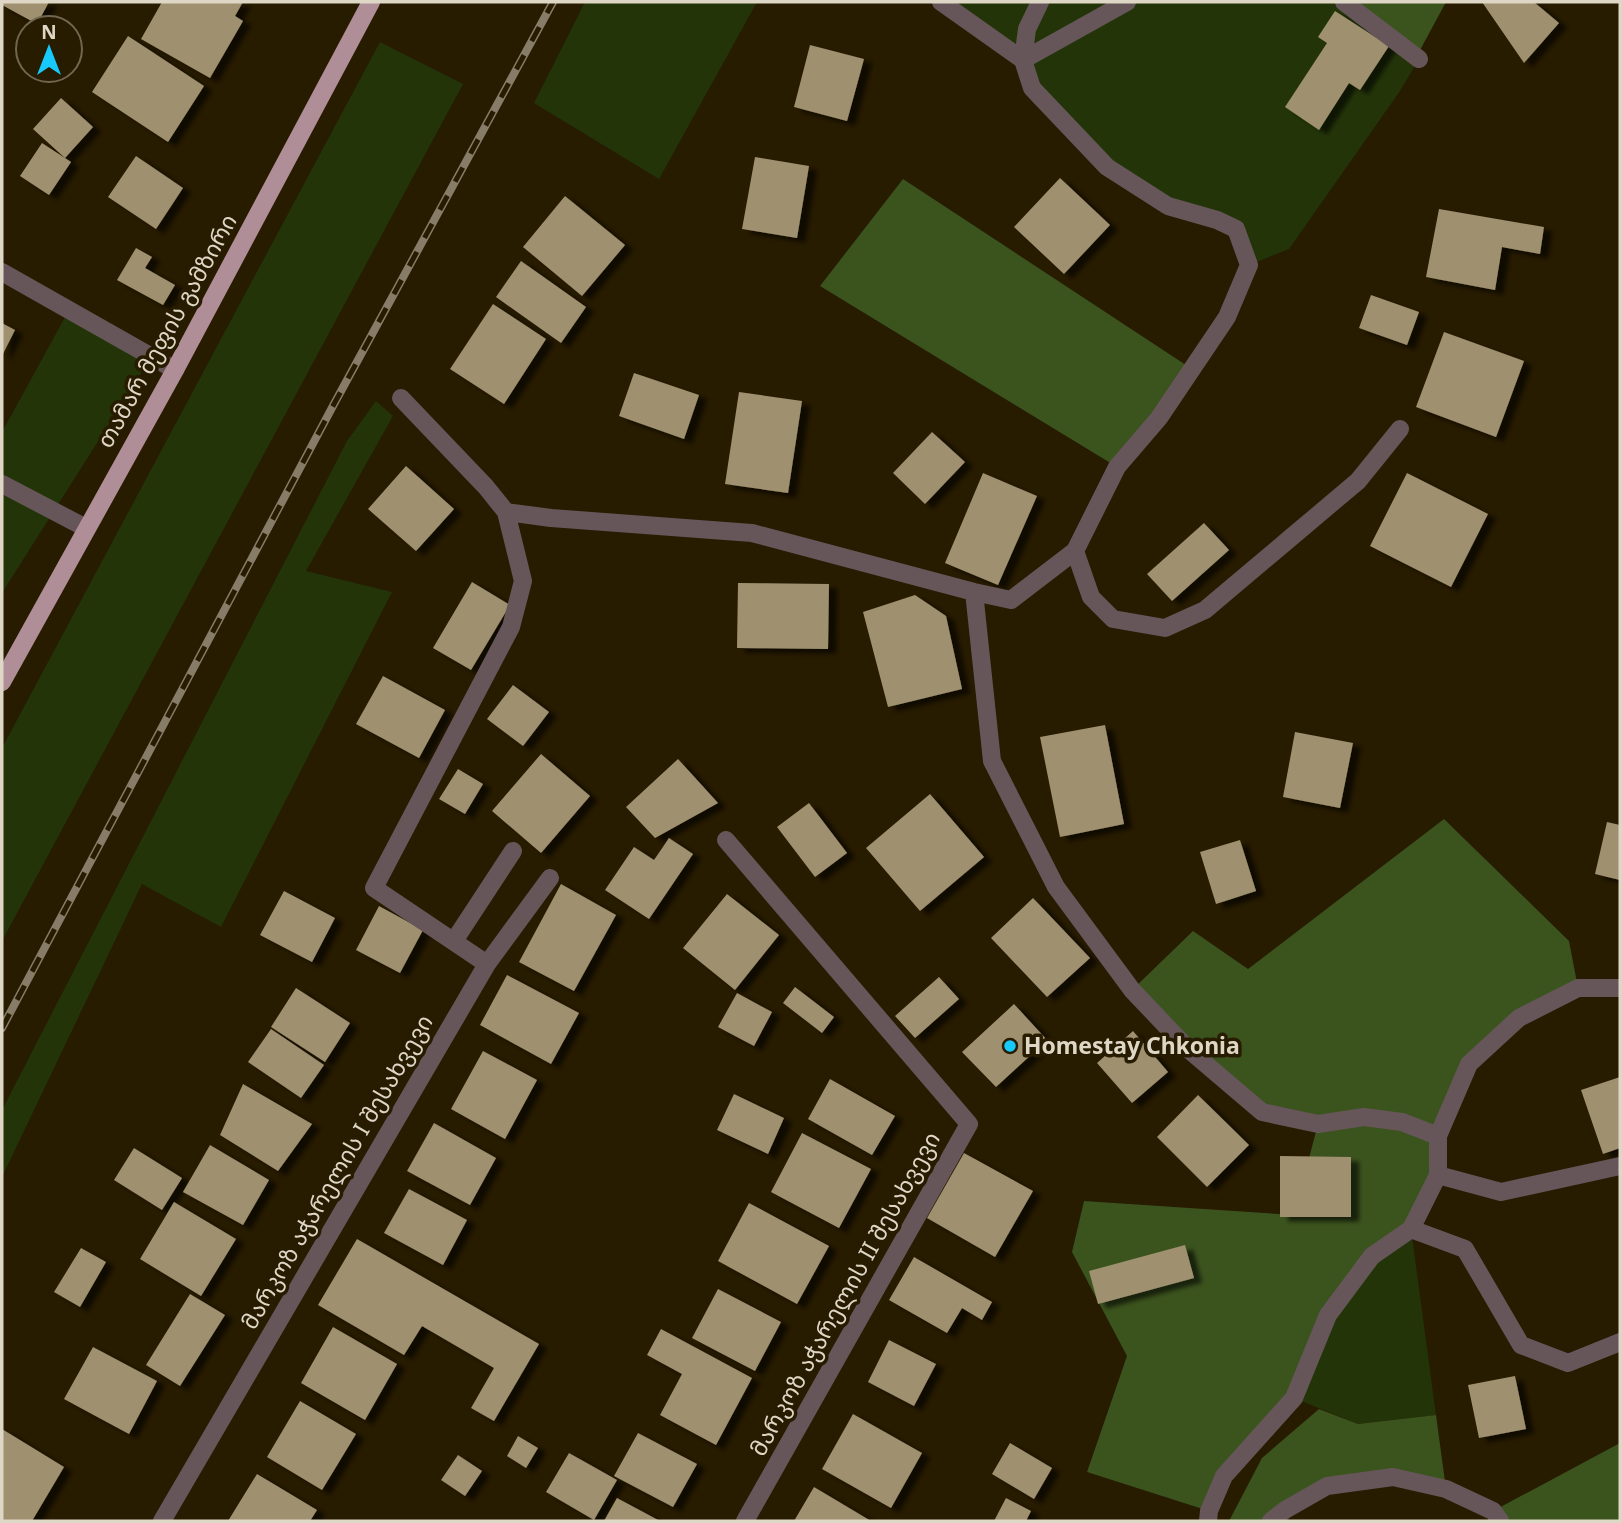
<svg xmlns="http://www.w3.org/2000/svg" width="1622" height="1523" viewBox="0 0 1622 1523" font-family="Georgia,'Noto Sans Georgian',serif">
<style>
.green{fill:#233508}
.forest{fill:#3b531d}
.building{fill:#9f906f;filter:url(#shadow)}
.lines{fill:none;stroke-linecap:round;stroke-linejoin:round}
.minor{stroke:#66565a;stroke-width:18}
.major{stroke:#b08e97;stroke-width:18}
.rail-casing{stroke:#867c67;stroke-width:8}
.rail{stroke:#271b00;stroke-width:5;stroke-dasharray:16;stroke-linecap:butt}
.poi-dot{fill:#17cafb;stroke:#271b00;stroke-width:2.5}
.labels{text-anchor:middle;stroke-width:7;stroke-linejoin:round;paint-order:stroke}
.street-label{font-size:23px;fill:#dfd7c6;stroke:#271b00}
.poi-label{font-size:23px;font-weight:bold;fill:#dfd7c6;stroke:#271b00;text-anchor:start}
</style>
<defs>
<filter id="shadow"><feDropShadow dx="8" dy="4.5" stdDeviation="2" flood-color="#0009"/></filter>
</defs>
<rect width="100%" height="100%" fill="#271b00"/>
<path class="green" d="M585 2H757L659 179 534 103Z
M941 2H1344L1419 59 1400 91 1289 249 1249 265 1236 229 1107 167 1032 88 1023 60Z
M380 42 463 84 2 941V748Z
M69 310 152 356 2 593V432Z
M376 401 393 416 306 571 392 592 221 927 142 884 2 1177V1110L347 441Z
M1411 1229 1436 1415 1358 1424 1294 1398 1328 1315 1372 1256Z"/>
<path class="forest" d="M1354 2H1446L1419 52Z
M903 179 1192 369 1117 467 820 286Z
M1444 819 1569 941 1578 988 1519 1018 1469 1064 1438 1136V1175L1411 1229 1372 1256 1328 1315 1294 1398 1224 1476 1209 1511 1087 1472 1127 1356 1072 1252 1084 1201 1294 1215 1318 1124 1262 1112 1132 990 1193 931 1248 969Z
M1319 1409 1358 1424 1436 1415 1446 1489 1393 1477 1327 1486 1271 1521H1229L1262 1458Z
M1620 1443V1521H1500L1493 1511Z"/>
<path class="building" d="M2 2H49L37 24 2 5Z
M162 2H243L235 16 243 21 210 78 141 39Z
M1482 2H1534L1559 23 1524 63Z
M1335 11 1389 46 1360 90 1349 83 1319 130 1285 107 1327 43 1318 37Z
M128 36 204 86 168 142 92 92Z
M810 45 864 59 847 121 794 107Z
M61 98 93 127 65 158 33 129Z
M42 143 71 162 49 195 20 176Z
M136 156 183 188 156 229 108 197Z
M755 157 809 166 797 238 742 229Z
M1060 178 1110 225 1064 274 1014 227Z
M565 196 625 245 582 296 523 247Z
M1439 209 1544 227 1540 254 1502 247 1495 290 1426 277Z
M136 248 152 257 145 268 175 285 163 305 117 280Z
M521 261 586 307 561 343 496 297Z
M1371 295 1419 312 1407 345 1359 328Z
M493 304 546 339 504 404 450 369Z
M2 323 15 330 2 356Z
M1444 332 1524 361 1496 437 1416 407Z
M634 373 699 395 684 439 619 416Z
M739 392 802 401 788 493 725 484Z
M932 432 965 462 925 504 893 473Z
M406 466 454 509 416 551 368 509Z
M983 473 1037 496 998 585 945 563Z
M1407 473 1488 514 1451 587 1370 546Z
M1204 523 1229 550 1172 601 1147 574Z
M472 582 510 605 471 670 433 648Z
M738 583 829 584 828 649 737 648Z
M915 595 946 616 962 689 888 707 863 612Z
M383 676 445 710 419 758 356 724Z
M513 685 549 712 523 746 487 719Z
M1105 725 1124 824 1060 837 1040 737Z
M1295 732 1353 743 1340 808 1283 797Z
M541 754 590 796 541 853 492 811Z
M678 759 718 803 655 838 626 807Z
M458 769 483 784 465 814 439 799Z
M930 794 984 857 920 911 866 848Z
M809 803 847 853 815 877 777 827Z
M1607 822 1620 825V880L1595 874Z
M669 838 693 854 649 919 605 890 634 847 654 860Z
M1240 840 1256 891 1216 904 1200 852Z
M561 884 616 915 574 991 519 962Z
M284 891 335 918 312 962 260 935Z
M727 894 779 935 735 990 683 948Z
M1033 898 1090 958 1047 997 991 938Z
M379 906 423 930 400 973 356 950Z
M507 975 579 1013 551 1064 480 1025Z
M939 977 959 999 915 1038 895 1016Z
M795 987 834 1017 822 1033 783 1003Z
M296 988 350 1023 325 1062 271 1027Z
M737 993 772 1012 754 1046 718 1027Z
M1014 1004 1047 1040 996 1087 962 1052Z
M271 1029 324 1065 301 1098 248 1062Z
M1133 1031 1168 1072 1132 1103 1097 1063Z
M483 1051 537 1080 505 1139 451 1109Z
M1620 1077V1148L1603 1154 1581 1090Z
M830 1079 895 1116 872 1155 808 1119Z
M243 1084 312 1124 278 1171 220 1135Z
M734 1094 784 1118 768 1154 717 1130Z
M1198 1095 1249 1145 1207 1187 1157 1137Z
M434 1123 496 1158 470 1205 407 1171Z
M802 1133 871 1169 839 1228 771 1192Z
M210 1145 269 1180 243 1225 183 1192Z
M134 1148 182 1178 162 1210 114 1180Z
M964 1153 1033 1191 995 1257 927 1218Z
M1280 1156 1351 1157V1217H1280Z
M409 1189 467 1220 443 1265 384 1233Z
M174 1202 236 1239 201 1296 140 1259Z
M749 1203 829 1246 797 1304 718 1261Z
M357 1239 539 1344 494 1421 471 1408 494 1368 422 1326 404 1355 318 1305Z
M1185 1245 1194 1278 1098 1304 1089 1271Z
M81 1248 106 1262 80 1307 54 1292Z
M914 1257 992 1302 982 1320 962 1308 947 1333 889 1300Z
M718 1289 781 1322 755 1371 692 1338Z
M190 1294 225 1315 180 1386 146 1365Z
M333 1327 397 1364 365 1420 301 1383Z
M661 1329 752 1378 716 1445 660 1415 682 1374 647 1355Z
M889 1340 936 1364 914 1406 868 1382Z
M93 1347 157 1381 129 1434 64 1399Z
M1515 1376 1526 1429 1479 1438 1468 1385Z
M300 1401 356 1434 322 1490 267 1457Z
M853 1414 922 1453 891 1508 822 1469Z
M2 1429 64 1467 32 1521H2Z
M638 1433 697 1464 673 1507 614 1476Z
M518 1436 538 1448 526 1468 507 1456Z
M1010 1443 1052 1468 1034 1499 992 1474Z
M569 1453 617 1480 594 1520 546 1492Z
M458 1455 482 1471 465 1496 441 1480Z
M257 1474 317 1510 310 1521H228Z
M814 1487 871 1521H794Z
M617 1498 660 1521H604Z
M1006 1498 1031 1511 1026 1521H994Z"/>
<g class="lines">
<path class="minor" d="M941 2 1023 60 1127 2
M1344 2 1419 59
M2 272 175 370
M401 398 486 487 506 512 551 518 752 533 974 592 1011 600 1075 551 1117 467 1159 418 1227 317 1249 265 1236 229 1217 220 1168 206 1107 167 1032 88 1023 60 1027 29 1040 2
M2 484 86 528
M1075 551 1091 597 1113 619 1165 628 1205 610 1288 540 1358 481 1400 429
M974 592 992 761 1056 887 1132 990 1188 1049 1262 1112 1318 1124 1364 1117 1402 1122 1438 1136V1175L1411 1229 1372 1256 1328 1315 1294 1398 1224 1476 1209 1511 1208 1521
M726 840 969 1124 745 1521
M454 941 513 851
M487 964 550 878
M1438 1136 1469 1064 1519 1018 1578 988H1620
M1438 1175 1501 1192 1620 1166
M1411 1229 1465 1249 1521 1345 1568 1363 1620 1342
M162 1521 487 964 374 888 511 627 523 581 506 512
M1271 1521 1285 1510 1327 1486 1393 1477 1446 1489 1493 1511 1500 1521"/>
<path class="major" d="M2 682 175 370 371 2"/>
<g class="rail-casing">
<path id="rail" d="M2 1028 334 404 553 2"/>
</g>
<use href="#rail" class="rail"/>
</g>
<circle class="poi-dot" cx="1010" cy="1046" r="7"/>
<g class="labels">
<g class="street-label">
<text transform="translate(167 331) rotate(-61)" y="8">თამარ მეფის გამზირი</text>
<text transform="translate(337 1172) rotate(-60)" y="8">მარკოზ აჭარელის I შესახვევი</text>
<text transform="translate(845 1294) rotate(-61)" y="8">მარკოზ აჭარელის II შესახვევი</text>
</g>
<g class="poi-label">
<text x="1024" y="1054">Homestay Chkonia</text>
</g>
</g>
<rect width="1622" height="1523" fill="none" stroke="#dfd7c6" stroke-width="7"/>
<g transform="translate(49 49)"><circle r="33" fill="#271b00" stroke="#71664f" stroke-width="2"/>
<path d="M0-5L12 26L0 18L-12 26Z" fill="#17cafb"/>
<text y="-10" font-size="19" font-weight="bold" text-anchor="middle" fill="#dfd7c6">N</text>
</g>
</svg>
